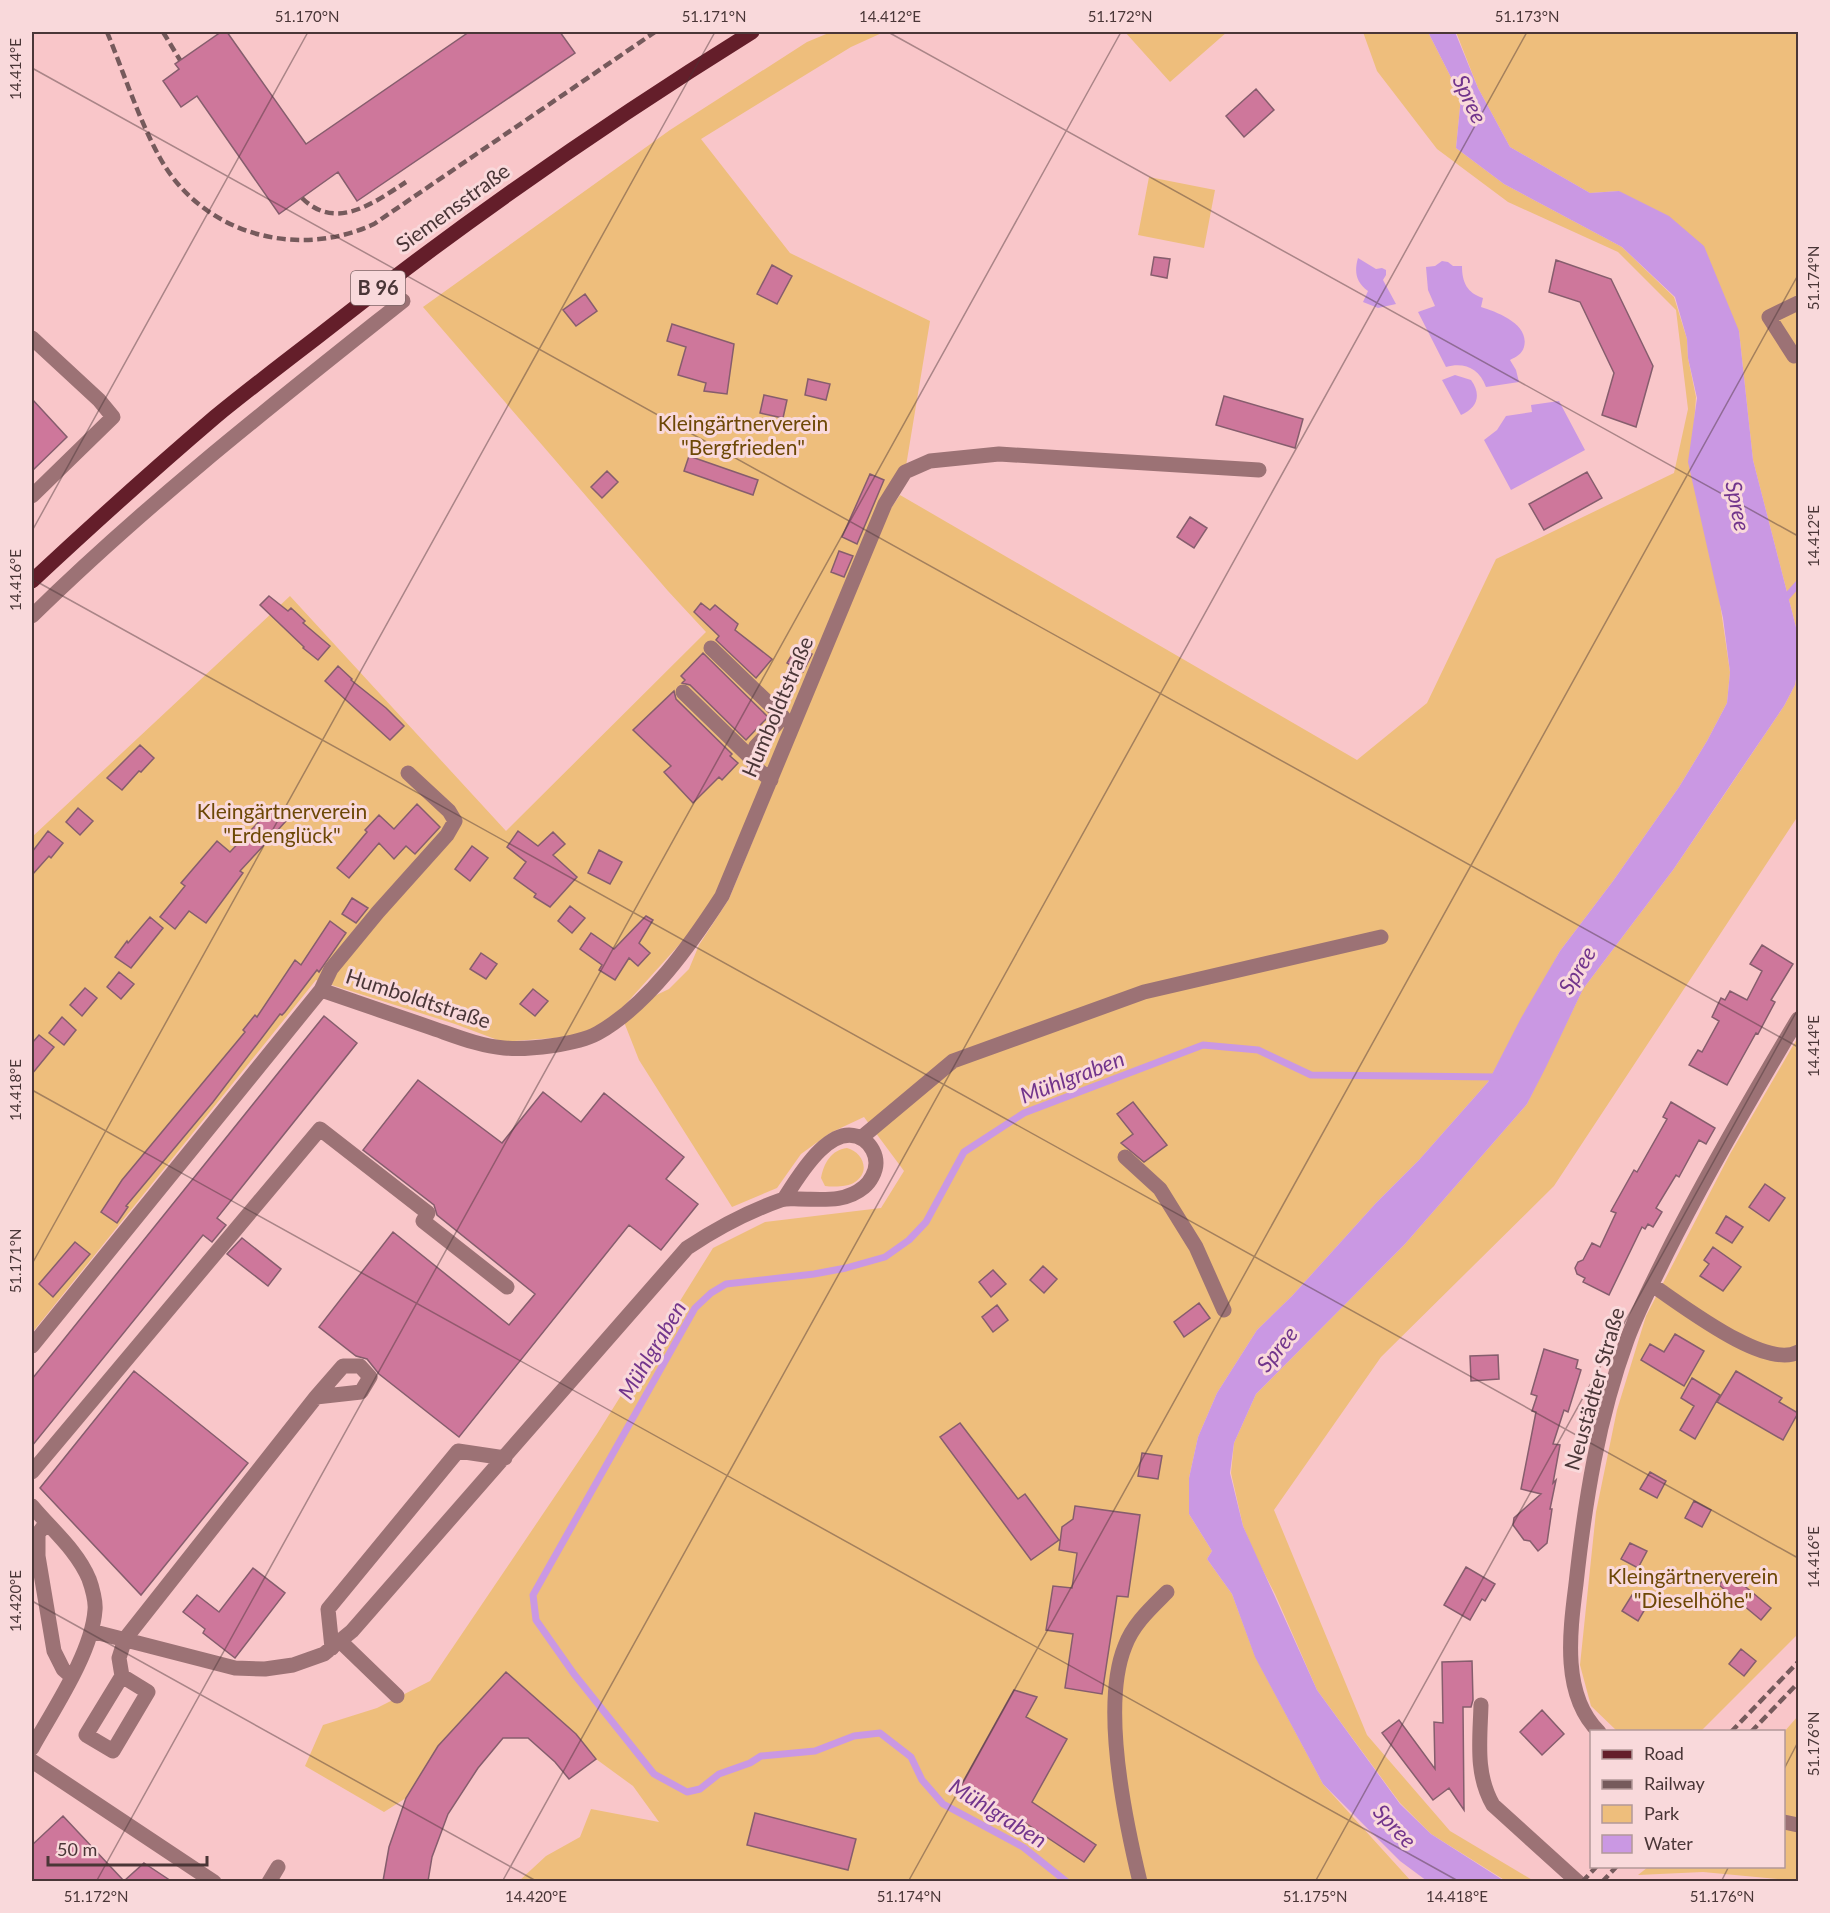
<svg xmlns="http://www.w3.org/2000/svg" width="1830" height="1913" viewBox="0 0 1830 1913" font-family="Lato,sans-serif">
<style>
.green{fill:#eebe7c}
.water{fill:#ca98e3}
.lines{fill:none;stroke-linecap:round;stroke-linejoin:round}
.stream{stroke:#ca98e3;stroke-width:7}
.building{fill:#ce779b;stroke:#865d6d;stroke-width:1.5}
.minor{stroke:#9c7275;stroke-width:15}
.major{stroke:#641e2a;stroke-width:15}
.rail{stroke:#765a5c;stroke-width:4.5;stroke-dasharray:9 4.5;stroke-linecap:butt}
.ticks{fill:none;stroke:#4a3637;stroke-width:1.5;stroke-opacity:0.45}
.labels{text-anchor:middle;stroke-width:6;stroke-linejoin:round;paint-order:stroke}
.shield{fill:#f9d9db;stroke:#7e6768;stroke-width:1.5}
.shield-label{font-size:20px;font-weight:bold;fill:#4a3637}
.street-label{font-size:21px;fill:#4a3637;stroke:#f9d9db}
.park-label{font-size:21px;fill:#6d4806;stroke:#f9d9db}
.water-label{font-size:22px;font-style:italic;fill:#72358c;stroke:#f9d9db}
.neatline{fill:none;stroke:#4a3637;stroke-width:2}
.ticks-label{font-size:15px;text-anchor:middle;fill:#4a3637}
</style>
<rect width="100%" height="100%" fill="#f9c6c9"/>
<path class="green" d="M831 32H884L851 47 701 139 790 253 930 321 905 472 720 888 688 935 623 1007 596 1028 567 1037 503 1042 455 1024 316 980 32 1333V837L290 596 506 831 706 632 668 591 423 307 670 130 807 42Z
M1125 32H1227L1170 82Z
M1363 32H1428L1461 97 1456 148 1504 184 1622 247 1674 297 1687 339 1688 358 1696 397 1694 424 1730 672 1727 703 1707 741 1679 787 1613 881 1560 951 1488 1082 1419 1160 1376 1203 1292 1296 1257 1330 1217 1393 1198 1437 1189 1478V1514L1212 1551 1207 1559 1232 1594 1255 1656 1323 1784 1411 1881H519L546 1856 580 1837 591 1809 659 1822 633 1786 596 1759 576 1734 506 1672 406 1798 384 1812 305 1766 323 1725 377 1708 430 1681 597 1434 713 1248 765 1222 881 1208 904 1171 864 1117 830 1133 801 1154 777 1188 732 1207 639 1060 624 1022 646 1000 669 989 689 969 699 945 729 899 885 517 900 495 1357 760 1427 703 1496 559 1674 473 1688 409 1676 310 1618 252 1508 202 1437 149 1377 71Z
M1456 32H1798V635L1753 460 1739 331 1619 191 1590 193 1510 147 1478 88Z
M1149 177 1215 190 1204 248 1138 235Z
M1798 668V816L1554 1186 1381 1357 1274 1510 1367 1735 1450 1831 1534 1881H1506L1431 1834 1400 1803 1317 1690 1275 1594 1258 1561 1243 1526 1231 1473 1234 1443 1256 1394 1405 1244 1527 1104 1583 989 1673 870 1722 798 1784 706 1795 685Z
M1798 1037V1634L1701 1731H1617L1591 1706 1580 1665 1596 1512 1617 1410 1646 1316 1730 1154Z
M847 1148C863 1152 871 1172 855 1182 848 1187 834 1187 825 1186L821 1178C824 1163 831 1150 847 1148Z
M1798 1716V1881L1703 1872 1638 1875 1648 1867 1784 1866V1732Z"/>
<path class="water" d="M1428 32H1455L1478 88 1510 147 1590 193 1619 191 1669 216 1704 246 1739 331 1753 460 1798 635V667L1795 685 1784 706 1673 870 1583 989 1546 1067 1527 1104 1405 1244 1256 1394 1234 1443 1230 1473 1243 1526 1317 1690 1400 1804 1431 1834 1506 1882 1427 1881 1400 1861 1323 1784 1255 1657 1232 1594 1207 1559 1212 1551 1189 1514V1478L1198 1437 1217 1393 1257 1330 1292 1296 1376 1203 1419 1160 1488 1082 1521 1018 1560 951 1613 881 1679 787 1707 741 1727 703 1730 672 1723 618 1688 462 1697 398 1688 358 1687 339 1675 297 1622 247 1504 184 1456 148 1461 97Z
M1358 258 1376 269 1382 268 1386 270V275L1383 280 1396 304 1378 308 1363 302 1368 291C1356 282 1354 272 1358 258Z
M1442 261 1448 262 1453 266H1462C1462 282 1467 293 1483 298L1481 307C1497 312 1530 324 1524 347 1522 354 1516 357 1510 360L1516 370 1519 382 1486 387C1479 368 1464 362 1446 367L1418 312 1435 306 1428 290 1426 267 1435 266Z
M1455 375 1471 380C1482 395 1477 408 1461 415L1442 380Z
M1559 401 1585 450 1511 490 1484 440 1497 430 1506 416 1532 412 1531 405Z"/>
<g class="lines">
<path class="stream" d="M1782 602 1798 584
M1067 1882 1023 1847 943 1804 922 1780 911 1757 880 1733 854 1736 815 1751 761 1756 750 1763 719 1774 700 1789 687 1792 654 1774 574 1674 536 1620 533 1595 695 1308 711 1293 726 1284 814 1274 846 1268 885 1257 909 1240 926 1222 964 1152 1024 1113 1203 1045 1258 1050 1311 1075 1498 1077"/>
</g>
<path class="building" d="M221 32H227L306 144 469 32H560L575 53 357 201 338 172 279 214 197 96 181 107 163 81 179 69 175 64Z
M1256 89 1274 110 1244 137 1226 116Z
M1154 257 1170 259 1167 278 1151 275Z
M1556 260 1611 279 1653 366 1636 427 1602 415 1614 373 1580 302 1549 292Z
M772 265 792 276 777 304 757 294Z
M585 294 597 311 576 326 563 310Z
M672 324 734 344 727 394 704 391 706 383 678 375 686 347 667 341Z
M808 379 830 384 826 400 805 395Z
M764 395 787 400 783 418 760 413Z
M1224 396 1303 419 1295 448 1216 425Z
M32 399 67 437 32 471Z
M689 456 758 480 753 495 684 471Z
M607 471 618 482 602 498 591 487Z
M1587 472 1602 498 1544 530 1529 504Z
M870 474 884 480 857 544 842 537Z
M1190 517 1207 528 1194 548 1177 537Z
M839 551 853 556 844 577 831 572Z
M269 596 288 611 291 608 305 621 303 623 330 646 318 660 303 648 304 647 260 605Z
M701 603 710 610 715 605 738 624 735 630 772 659 756 678 716 640 719 636 694 612Z
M797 646 812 654 803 672 787 663Z
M703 653 768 717 746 740 690 685 682 683 685 680 681 676Z
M338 666 352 679 351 680 386 708 404 726 390 740 325 681Z
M674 691 676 699 732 754 730 756 738 763 722 780 719 777 693 803 664 772 671 766 633 730Z
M140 745 154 758 141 772 139 771 122 790 107 778Z
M417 804 440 827 415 854 406 846 394 859 379 843 349 878 337 868 367 832 365 830 379 815 394 829Z
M78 808 93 821 80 835 66 822Z
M271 809 286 821 240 871 243 873 206 923 189 911 175 929 160 917 185 886 181 883 217 841 230 852Z
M48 831 63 843 51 858 49 856 32 875V852Z
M518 831 538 846 553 832 565 844 553 855 577 877 550 907 534 897 536 894 514 878 526 862 507 847Z
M472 846 488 858 470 881 455 869Z
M599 850 622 862 610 884 588 873Z
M352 898 368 908 356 923 342 914Z
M570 906 585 918 572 933 558 921Z
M646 916 653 920 639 943 650 953 638 966 629 958 615 980 599 970 602 965 580 949 591 933 614 949Z
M150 917 163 928 131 968 115 957 127 941 128 943Z
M330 921 346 933 319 972 317 970 285 1012 282 1015 280 1014 213 1102 126 1206 128 1207 117 1223 101 1212 122 1180 245 1032 243 1030 255 1015 257 1017 295 960 301 965Z
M1762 945 1793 964 1771 1000 1775 1002 1758 1034 1756 1033 1727 1085 1689 1065 1698 1050 1702 1052 1719 1021 1712 1017 1721 998 1725 1000 1730 991 1747 1000 1762 971 1750 964Z
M481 953 497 964 486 979 470 969Z
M119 972 134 984 121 999 107 987Z
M85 988 97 998 82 1016 70 1005Z
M533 989 548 1001 535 1016 520 1004Z
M324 1016 357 1043 217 1218 226 1225 212 1242 203 1235 32 1446V1379Z
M62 1017 76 1030 64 1045 49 1033Z
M39 1035 54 1047 32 1074V1043Z
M418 1080 502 1143 543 1092 581 1122 604 1093 684 1157 666 1179 698 1204 661 1250 629 1225 459 1437 379 1374 367 1359 356 1356 319 1327 393 1232 509 1325 535 1294 437 1215 434 1205 363 1150Z
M1133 1102 1167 1145 1144 1162 1121 1143 1133 1134 1117 1114Z
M1671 1102 1715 1128 1706 1144 1699 1140 1679 1177 1676 1175 1656 1208 1662 1212 1653 1227 1648 1224 1645 1229 1642 1227 1609 1295 1583 1282 1585 1278 1577 1274 1575 1268 1578 1262 1583 1260 1592 1243 1600 1247 1616 1213 1611 1211 1634 1170 1637 1172 1667 1119 1663 1117Z
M1765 1184 1785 1198 1769 1221 1749 1207Z
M1726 1216 1743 1227 1732 1243 1716 1233Z
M242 1238 281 1269 268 1286 227 1254Z
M75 1242 90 1254 53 1297 39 1284Z
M1713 1247 1741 1267 1723 1291 1700 1276 1709 1264 1704 1260Z
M1043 1266 1057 1279 1044 1293 1030 1280Z
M993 1270 1006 1284 991 1297 979 1282Z
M1199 1303 1210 1318 1184 1337 1174 1322Z
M997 1305 1008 1320 993 1332 982 1317Z
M1675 1334 1704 1351 1684 1386 1641 1360 1650 1344 1664 1352Z
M1544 1349 1578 1360 1576 1368 1581 1370 1568 1412 1564 1410 1553 1444 1560 1445 1553 1483 1556 1480 1550 1509H1552L1547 1543 1538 1551 1530 1541 1524 1540 1513 1525 1514 1518 1541 1494 1521 1489 1536 1412 1532 1411 1537 1396 1531 1394Z
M1498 1355 1499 1379 1471 1381 1470 1356Z
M134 1371 248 1463 141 1595 40 1488Z
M1736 1371 1782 1398 1779 1402 1798 1413 1783 1440 1717 1402Z
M1692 1378 1720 1395 1695 1439 1680 1430 1694 1406 1681 1398Z
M960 1423 1018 1499 1025 1494 1059 1540 1031 1560 940 1437Z
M1142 1453 1162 1456 1158 1479 1138 1476Z
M1650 1472 1666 1481 1657 1498 1640 1489Z
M1694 1501 1711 1510 1702 1527 1685 1518Z
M1075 1506 1140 1515 1128 1597 1117 1596 1102 1694 1065 1688 1073 1634 1046 1630 1053 1586 1072 1588 1077 1553 1059 1550 1062 1527 1073 1519Z
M1630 1543 1647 1551 1638 1568 1621 1559Z
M1466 1567 1495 1584 1485 1601 1482 1599 1470 1620 1444 1605Z
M253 1568 285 1593 235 1658 203 1633 205 1629 183 1612 197 1595 219 1612Z
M1729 1573 1771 1608 1761 1620 1719 1585Z
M1632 1595 1648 1604 1638 1621 1622 1611Z
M1741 1649 1756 1661 1744 1676 1729 1664Z
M1472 1661 1473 1700 1471 1707H1463L1464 1810 1449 1788 1433 1800 1382 1733 1399 1720 1435 1769 1434 1722 1443 1723 1442 1662Z
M506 1672 576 1734 596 1759 569 1779 555 1762 528 1738H503L478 1768 448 1814 432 1857 428 1881H383L389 1847 406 1798 438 1746Z
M1014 1690 1037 1697 1026 1717 1067 1739 1032 1802 1096 1845 1084 1862 1021 1820 1018 1826 991 1812 993 1808 959 1789Z
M1542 1710 1564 1734 1542 1755 1520 1732Z
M755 1813 856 1839 848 1870 747 1845Z
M63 1816 124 1881H32V1845Z
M144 1863 171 1881H124Z"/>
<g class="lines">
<path class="minor" d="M1798 303 1769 317 1794 356 1798 354
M32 338 99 400 113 417 32 496
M32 616C148 502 276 402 403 301
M711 648 783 717 756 746 751 758
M683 692 751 758 756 768 771 780
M321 990C357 1002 393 1015 429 1027 453 1035 479 1046 504 1048 528 1050 576 1045 598 1033 648 1005 691 944 722 896L885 504 905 472 930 461 999 454 1259 470
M861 1138 953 1061 1144 992 1381 937
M1125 1157 1160 1189 1196 1247 1224 1310
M1652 1285C1681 1304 1765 1370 1798 1352
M32 1346 321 990 331 969 378 912 447 835 455 821 449 811 408 773
M32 1472 320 1129 428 1213 423 1221 507 1287
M32 1506C51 1529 77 1550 89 1579 92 1587 96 1602 95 1610 92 1653 53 1710 32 1748
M46 1523 38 1534V1556L54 1651 63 1669 71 1676
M91 1631 235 1668 265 1669 293 1665 324 1654 352 1631 687 1248C717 1228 747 1212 781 1200 787 1198 793 1199 799 1199 822 1199 845 1203 864 1187 870 1182 876 1172 876 1163 876 1154 871 1145 864 1140 832 1118 798 1177 784 1199
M340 1641 397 1696
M332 1648 328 1609 458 1451 505 1458
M122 1676 148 1692 113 1751 86 1735 122 1676 119 1658 125 1639 316 1397 343 1366H360L370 1377 361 1392 316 1397
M1481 1705C1480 1740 1475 1774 1493 1805L1578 1882
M1599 1732C1561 1695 1570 1631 1576 1584 1585 1501 1598 1419 1627 1340 1638 1310 1653 1282 1667 1253 1707 1173 1752 1096 1798 1019
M32 1761 214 1882
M1784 1822 1798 1825
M269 1882 278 1867
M1140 1882C1125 1820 1101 1705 1125 1646 1133 1624 1151 1608 1167 1592"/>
<path class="major" d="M32 581C92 525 153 470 215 417 248 390 282 364 316 338 455 228 601 126 752 32"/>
<path class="rail" d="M107 32C124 73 138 118 160 158 202 234 297 260 374 224L655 32
M163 32 180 60
M302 198C336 232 375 202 406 182
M1731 1732 1798 1662
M1751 1732 1798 1683
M1582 1882 1597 1866
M1602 1882 1617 1866"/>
</g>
<path class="ticks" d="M888 32 1798 536M32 68 1798 1047M32 531 308 32M32 579 1798 1558M32 1090 1460 1882M32 1264 715 32M32 1601 538 1882M1784 1769 1798 1742M96 1882 1121 32M502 1882 1527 32M908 1882 1798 275M1315 1882 1798 1009M1721 1882 1729 1866"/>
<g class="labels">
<rect class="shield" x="351" y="271" width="54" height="34" rx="4.5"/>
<g class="shield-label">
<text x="378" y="295">B 96</text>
</g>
<g class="street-label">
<text transform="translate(453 208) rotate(-36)" y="7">Siemensstraße</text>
<text transform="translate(778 707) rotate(-67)" y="7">Humboldtstraße</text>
<text transform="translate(418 999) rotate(18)" y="7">Humboldtstraße</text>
<text transform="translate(1595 1389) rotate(-74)" y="7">Neustädter Straße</text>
</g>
<g class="park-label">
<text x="743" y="431">Kleingärtnerverein<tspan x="743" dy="24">"Bergfrieden"</tspan></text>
<text x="282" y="819">Kleingärtnerverein<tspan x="282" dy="24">"Erdenglück"</tspan></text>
<text x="1693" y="1584">Kleingärtnerverein<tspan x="1693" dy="24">"Dieselhöhe"</tspan></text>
</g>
<g class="water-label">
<text transform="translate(1470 99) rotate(65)" y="8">Spree</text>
<text transform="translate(1738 506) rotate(79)" y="8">Spree</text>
<text transform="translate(1577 970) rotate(-59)" y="8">Spree</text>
<text transform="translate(1072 1077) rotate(-21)" y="8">Mühlgraben</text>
<text transform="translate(1277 1349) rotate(-51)" y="8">Spree</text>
<text transform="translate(652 1350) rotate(-59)" y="8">Mühlgraben</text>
<text transform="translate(998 1813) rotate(32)" y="8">Mühlgraben</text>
<text transform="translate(1395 1826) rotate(47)" y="8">Spree</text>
</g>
</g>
<rect width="1830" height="1913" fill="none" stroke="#f9d9db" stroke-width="66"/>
<rect x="1590" y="1730" width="195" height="138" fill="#f9d9db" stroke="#b39899" stroke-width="1.5"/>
<rect x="1602" y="1750" width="30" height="9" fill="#641e2a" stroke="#b39899" stroke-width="1.5"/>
<text x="1644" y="1760" font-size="18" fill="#4a3637">Road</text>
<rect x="1602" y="1780" width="30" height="9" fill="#765a5c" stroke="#b39899" stroke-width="1.5"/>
<text x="1644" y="1790" font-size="18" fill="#4a3637">Railway</text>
<rect x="1602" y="1805" width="30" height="18" fill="#eebe7c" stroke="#b39899" stroke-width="1.5"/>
<text x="1644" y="1820" font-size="18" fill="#4a3637">Park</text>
<rect x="1602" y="1835" width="30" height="18" fill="#ca98e3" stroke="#b39899" stroke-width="1.5"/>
<text x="1644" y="1850" font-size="18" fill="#4a3637">Water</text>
<path d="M48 1856v9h159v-9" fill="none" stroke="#4a3637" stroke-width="3"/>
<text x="57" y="1856" font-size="18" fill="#4a3637" stroke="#f9d9db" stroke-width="4.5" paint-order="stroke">50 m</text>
<rect x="33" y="33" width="1764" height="1847" class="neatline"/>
<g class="ticks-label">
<text x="307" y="22">51.170°N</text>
<text x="714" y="22">51.171°N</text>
<text x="890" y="22">14.412°E</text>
<text x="1120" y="22">51.172°N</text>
<text x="1527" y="22">51.173°N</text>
<text transform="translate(16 69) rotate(-90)" y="5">14.414°E</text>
<text transform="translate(1814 278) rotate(-90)" y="5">51.174°N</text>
<text transform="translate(1814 536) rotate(-90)" y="5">14.412°E</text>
<text transform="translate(16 580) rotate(-90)" y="5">14.416°E</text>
<text transform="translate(1814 1046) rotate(-90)" y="5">14.414°E</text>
<text transform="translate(16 1090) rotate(-90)" y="5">14.418°E</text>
<text transform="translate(16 1261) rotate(-90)" y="5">51.171°N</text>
<text transform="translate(1814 1557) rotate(-90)" y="5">14.416°E</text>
<text transform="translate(16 1601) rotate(-90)" y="5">14.420°E</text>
<text transform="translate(1814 1744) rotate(-90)" y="5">51.176°N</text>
<text x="96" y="1902">51.172°N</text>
<text x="536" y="1902">14.420°E</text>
<text x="909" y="1902">51.174°N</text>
<text x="1315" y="1902">51.175°N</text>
<text x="1457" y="1902">14.418°E</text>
<text x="1722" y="1902">51.176°N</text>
</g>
</svg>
